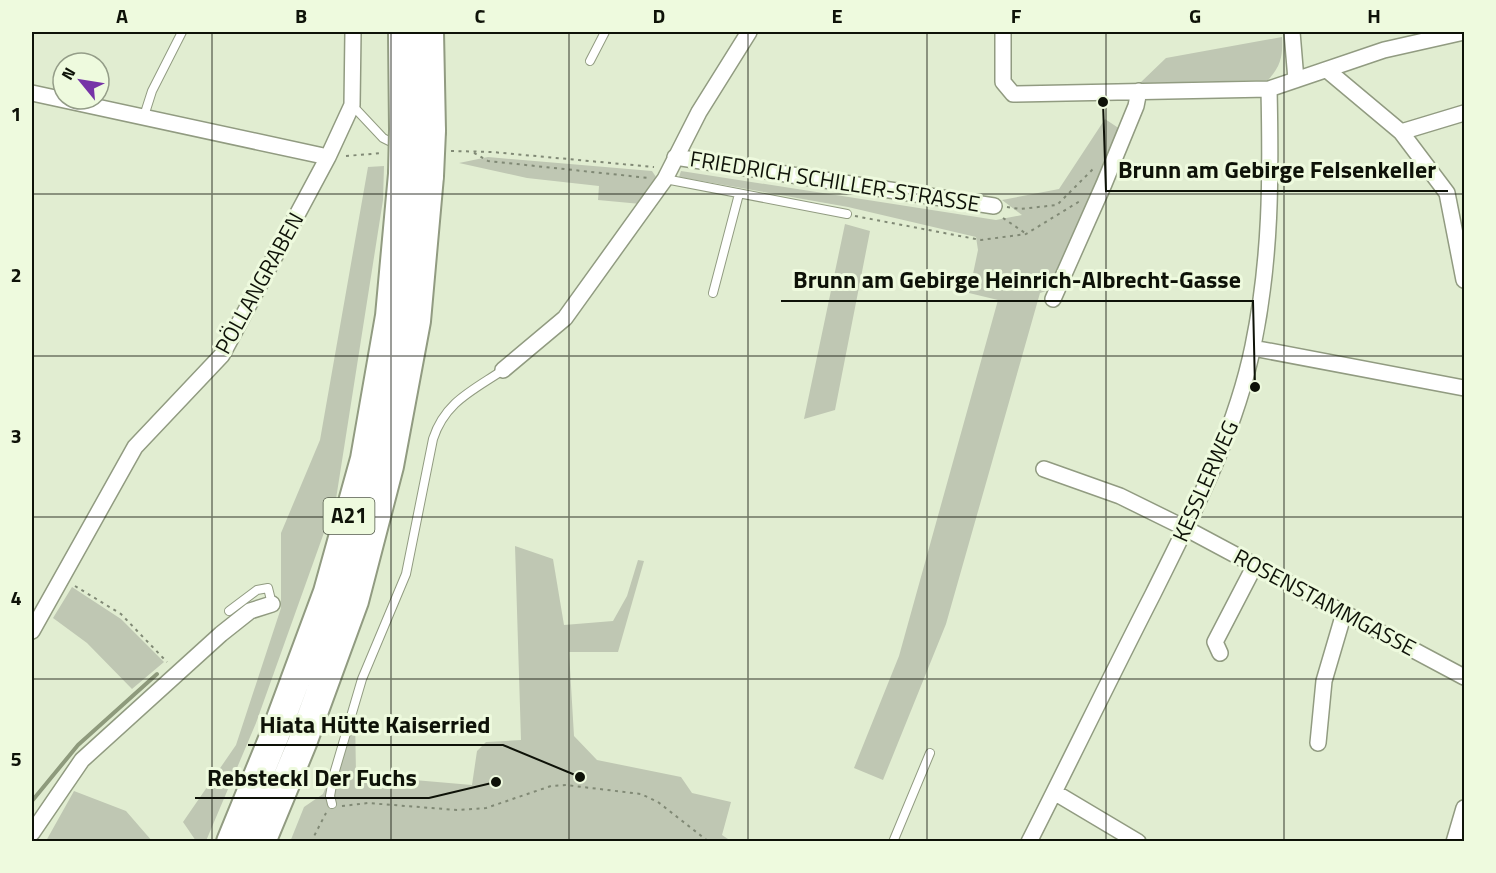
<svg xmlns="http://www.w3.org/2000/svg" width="1496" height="873" viewBox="0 0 1496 873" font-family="'Titillium Web',sans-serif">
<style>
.green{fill:#bfc7b3}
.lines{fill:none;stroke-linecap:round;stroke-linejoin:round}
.stream{stroke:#8e9a7c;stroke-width:4}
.service-casing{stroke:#919b81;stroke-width:10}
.minor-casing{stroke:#919b81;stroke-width:18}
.motorway-casing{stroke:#919b81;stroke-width:32}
.path{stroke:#808975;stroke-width:2;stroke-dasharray:3 4.5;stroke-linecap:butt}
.service{stroke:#fff;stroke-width:8}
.minor{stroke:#fff;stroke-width:15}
.motorway{stroke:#fff;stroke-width:28}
.motorway-bridge-casing{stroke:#919b81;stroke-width:32;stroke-linecap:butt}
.motorway-bridge{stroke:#fff;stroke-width:28}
.grid{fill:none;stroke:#0e1208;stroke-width:1.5;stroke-opacity:0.55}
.labels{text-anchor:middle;stroke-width:6;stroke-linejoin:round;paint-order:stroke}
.shield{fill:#eefade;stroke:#515848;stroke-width:1.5}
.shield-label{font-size:21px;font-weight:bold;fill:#0e1208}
.street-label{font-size:22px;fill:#0e1208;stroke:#eefade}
.leader{fill:none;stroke:#0e1208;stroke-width:2}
.callout-dot{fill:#0e1208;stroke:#eefade;stroke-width:2}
.callout-label{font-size:24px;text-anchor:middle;font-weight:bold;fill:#0e1208;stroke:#eefade;stroke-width:6;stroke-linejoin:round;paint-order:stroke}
.neatline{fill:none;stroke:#0e1208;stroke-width:2}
.grid-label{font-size:20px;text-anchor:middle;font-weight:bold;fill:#0e1208}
</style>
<rect width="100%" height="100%" fill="#e1edd1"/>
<path class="green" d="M1282 37C1283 56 1281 66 1268 80L1140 83 1166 58Z
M1105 119 1120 129 1052 289 1040 293 946 624 883 780 854 768 899 656 998 300 969 293 978 250 976 237 848 207 679 177 681 171 996 220 1022 215 1002 200 1059 189Z
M488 157 652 171 656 177 641 204 598 200 599 186 527 178 459 163Z
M384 166 383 200 336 499 256 723 206 841H196L183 822 236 745 281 608V533L320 440 368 167Z
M845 224 870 231 835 410 804 419Z
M515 546 553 559 564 625 613 621 627 596 638 560 644 561 618 652H569L574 736 597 760 681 777 692 793 731 802 722 835 731 841 290 842 304 807 323 794 355 715 356 775 472 785 477 751 486 742 521 740Z
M72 587 121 619 164 662 132 689 87 643 53 618Z
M74 791 126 811 152 841H46Z"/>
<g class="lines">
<path class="stream" d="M32 801 78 745 157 674"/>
<g class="service-casing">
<path id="service" d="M590 61 605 32
M352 105 383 138 397 145
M144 116 152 91 182 32
M665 179 847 214
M713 293 739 194
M229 611 257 590 268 588 272 604
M332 804 330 796 334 774 362 679 406 574 433 439C445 402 472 391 503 370
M893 842 930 753"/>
</g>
<g class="minor-casing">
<path id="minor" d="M1003 32V82L1013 94 1269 89 1384 50 1464 32
M1292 32 1296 80
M1327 70 1401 132 1447 193 1464 280
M32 93 328 157
M1401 132 1464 113
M675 157 994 206
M1053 299 1104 184 1136 106 1139 91
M1253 348 1464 388
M503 370 565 318 665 179 699 112 749 32
M1044 469 1120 496 1185 528 1464 677
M32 631 135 447 222 355 328 157 352 105 353 32
M1220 653 1215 642 1255 565
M1318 743 1324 681 1344 613
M1054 792 1138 842
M32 833 82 760 221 634 250 611 272 604
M1029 842C1071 759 1111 676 1153 594 1192 515 1235 434 1253 346 1271 259 1271 178 1269 89
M1454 842 1464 808"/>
</g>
<g class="motorway-casing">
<path id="motorway" d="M403 32 404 129
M429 32 431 131
M231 842 276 732 328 592 365 459 390 316 403 174
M261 842 302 743 354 601 389 466 416 321 429 176"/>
</g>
<path class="path" d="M451 151 492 152 654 167
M474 153 488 161 649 178
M346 156 382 153
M1007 207 1020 209 1057 205 1094 168
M855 216 981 240 1026 234 1080 201
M1003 218 1025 233
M75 586 121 614 167 662
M342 806 368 803 457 810 486 808 551 786 566 785 641 794 658 802 709 842
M311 842 326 813"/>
<use href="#service" class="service"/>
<use href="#minor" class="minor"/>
<use href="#motorway" class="motorway"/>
<g class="motorway-bridge-casing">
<path id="motorway-bridge" d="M403 174 404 129
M429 176 431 131"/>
</g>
<use href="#motorway-bridge" class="motorway-bridge"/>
</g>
<path class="grid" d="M212 32V842M391 32V842M569 32V842M748 32V842M927 32V842M1106 32V842M1284 32V842M32 194H1464M32 356H1464M32 517H1464M32 679H1464"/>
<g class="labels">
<rect class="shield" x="323.5" y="498" width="51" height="36" rx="4.5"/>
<g class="shield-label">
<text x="349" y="523">A21</text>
</g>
<g class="street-label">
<text transform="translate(835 181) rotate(9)" y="8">FRIEDRICH SCHILLER-STRASSE</text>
<text transform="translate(259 283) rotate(-61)" y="8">PÖLLANGRABEN</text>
<text transform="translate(1205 481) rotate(-66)" y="8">KESSLERWEG</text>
<text transform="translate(1325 602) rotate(28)" y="8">ROSENSTAMMGASSE</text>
</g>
</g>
<path class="leader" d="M1103 102L1106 191H1448M1255 387L1253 301H781M580 777L503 745H248M496 782L429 798H195"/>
<g class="callout-dot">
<circle cx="1103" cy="102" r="6"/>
<circle cx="1255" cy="387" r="6"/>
<circle cx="580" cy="777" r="6"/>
<circle cx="496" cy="782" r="6"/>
</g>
<g class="callout-label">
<text x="1277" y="178">Brunn am Gebirge Felsenkeller</text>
<text x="1017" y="288">Brunn am Gebirge Heinrich-Albrecht-Gasse</text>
<text x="375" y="733">Hiata Hütte Kaiserried</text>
<text x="312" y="786">Rebsteckl Der Fuchs</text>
</g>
<rect width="1496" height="873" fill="none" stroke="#eefade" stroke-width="66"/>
<g transform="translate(81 81) rotate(300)"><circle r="28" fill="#eefade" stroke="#949d88" stroke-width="1.5"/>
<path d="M0-4.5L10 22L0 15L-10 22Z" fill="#7633a7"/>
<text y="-9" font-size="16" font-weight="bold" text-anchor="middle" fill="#0e1208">N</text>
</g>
<rect x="33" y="33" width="1430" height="807" class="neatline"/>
<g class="grid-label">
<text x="122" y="23">A</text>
<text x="301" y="23">B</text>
<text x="480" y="23">C</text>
<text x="659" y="23">D</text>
<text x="837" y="23">E</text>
<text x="1016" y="23">F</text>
<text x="1195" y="23">G</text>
<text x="1374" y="23">H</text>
<text x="16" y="121">1</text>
<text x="16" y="282">2</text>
<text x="16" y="443">3</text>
<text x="16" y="605">4</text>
<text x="16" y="766">5</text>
</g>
</svg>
